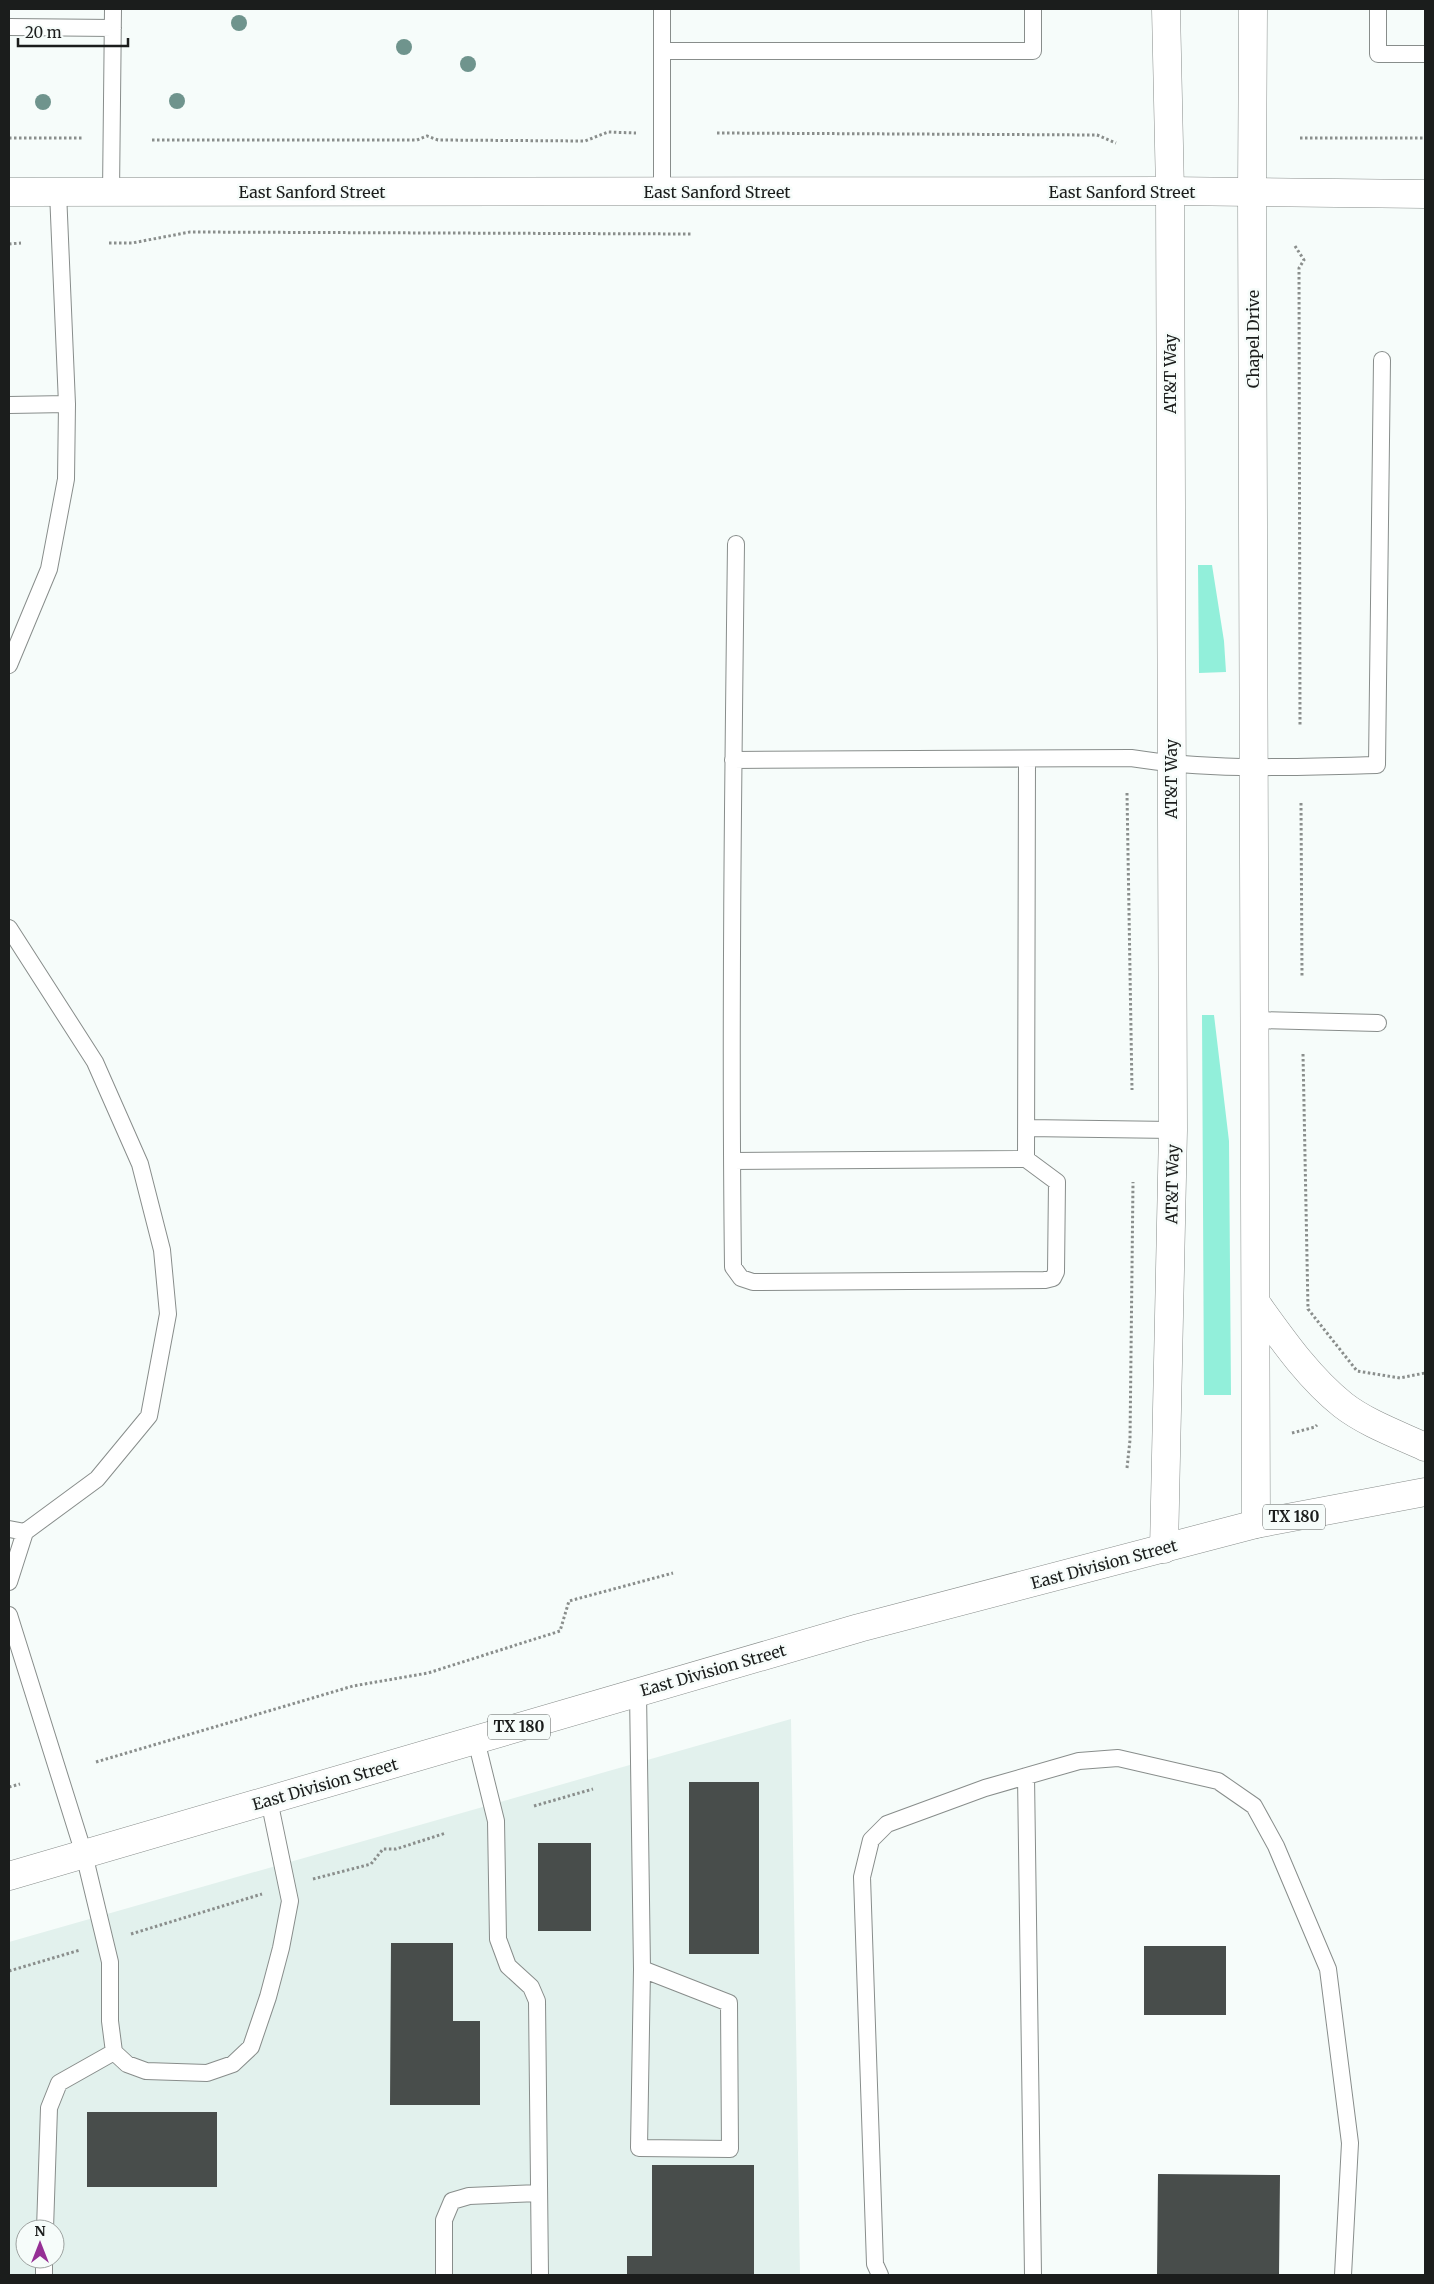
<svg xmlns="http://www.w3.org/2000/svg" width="1434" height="2284" viewBox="0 0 1434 2284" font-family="Merriweather,serif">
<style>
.built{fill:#e2f1ed;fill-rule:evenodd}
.green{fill:#92efda}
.building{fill:#484d4b}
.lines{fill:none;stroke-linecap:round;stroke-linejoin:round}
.service-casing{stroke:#888d8b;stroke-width:18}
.minor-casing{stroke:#888d8b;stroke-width:29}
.secondary-casing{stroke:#888d8b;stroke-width:29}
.primary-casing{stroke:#888d8b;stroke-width:29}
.path{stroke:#8a8e8c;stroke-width:3;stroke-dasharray:2.5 2.5;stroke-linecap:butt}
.service{stroke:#fff;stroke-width:16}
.minor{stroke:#fff;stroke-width:28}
.secondary{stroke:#fff;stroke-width:28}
.primary{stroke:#fff;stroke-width:28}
.tree{fill:#6f948d}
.labels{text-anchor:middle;stroke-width:5;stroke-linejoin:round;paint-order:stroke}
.shield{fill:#f6fcfa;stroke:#5d605f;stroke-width:1}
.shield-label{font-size:15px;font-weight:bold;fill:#1b1d1c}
.street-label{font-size:16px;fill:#1b1d1c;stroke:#f6fcfa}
</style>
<rect width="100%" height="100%" fill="#f6fcfa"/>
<path class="built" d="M791 1719 800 2275H9V1942ZM25 2229H55V2259H25Z"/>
<path class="green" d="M1198 565H1212L1224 641 1226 672 1199 673Z
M1202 1015H1214L1229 1141 1231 1395H1204Z"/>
<path class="building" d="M689 1782H759V1954H689Z
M538 1843H591V1931H538Z
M391 1943H453V2021H480V2105H390Z
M1144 1946H1226V2015H1144Z
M87 2112H217V2187H87Z
M652 2165H754V2275H627V2256H652Z
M1158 2174 1280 2175 1279 2275H1157Z"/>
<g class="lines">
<g class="service-casing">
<path id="service" d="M1378 9V54H1425
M9 27 113 28
M662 51H1033V9
M111 192 113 9
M662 192V9
M9 405 67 404
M9 665 49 569 66 479 67 404 58 192
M733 760 1131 758C1212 771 1295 767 1377 765L1382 360
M9 928 95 1062 140 1164 162 1250 168 1314 149 1416 97 1479 25 1532 9 1582
M1255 1020 1378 1023
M1026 1128 1173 1130
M1026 1159 1027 759
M732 1161 1026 1159 1057 1182 1056 1272 1053 1278 1045 1280 753 1282 741 1278 733 1267C730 1026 733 785 736 544
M9 1529 25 1532
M9 1615 84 1854 110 1962V2021L114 2052 127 2064 146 2071 207 2073 233 2064 251 2047 268 1997 281 1948 290 1901 269 1800
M638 1692 642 1969 639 2148 730 2149 729 2003 642 1969
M476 1740 496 1821 498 1939 508 1966 531 1987 537 2001 540 2275
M1026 1776 1033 2275
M45 2229 49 2108 59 2083 114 2052
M44 2275V2259
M444 2275V2220L452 2201 469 2196 539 2193
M880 2275 875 2264 862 1877 871 1840 887 1824 985 1788 1079 1761 1118 1758 1218 1781 1254 1806 1276 1846 1328 1969 1350 2143 1343 2275"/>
</g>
<g class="minor-casing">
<path id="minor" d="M9 192 1170 191 1425 194"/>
</g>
<g class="secondary-casing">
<path id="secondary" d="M1253 9 1252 193 1256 1524
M1164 1549 1173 1130 1170 191 1166 9"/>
</g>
<g class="primary-casing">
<path id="primary" d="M1256 1303C1282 1339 1308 1377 1343 1405 1366 1423 1399 1435 1425 1447
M9 1876 859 1628 1256 1524 1425 1492"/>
</g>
<path class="path" d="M717 133 1097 135 1116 143
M9 138H84
M1300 138H1425
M152 140H417L427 136 438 140 585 141 608 132 636 133
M109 243H132L190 232 692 234
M9 244 21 243
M1295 246 1304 260 1299 268 1300 726
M1127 793 1132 1090
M1301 803 1302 977
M1303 1054 1308 1309 1357 1371 1400 1378 1425 1373
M1292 1433 1315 1427 1317 1425
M1127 1468 1130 1440 1133 1182
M96 1762 353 1686 428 1673 560 1631 569 1601 673 1573
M9 1787 20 1784
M534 1806 593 1789
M313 1879 371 1864 383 1849H396L446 1833
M131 1934 262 1894
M9 1971 80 1950"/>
<use href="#service" class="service"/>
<use href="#minor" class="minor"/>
<use href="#secondary" class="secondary"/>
<use href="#primary" class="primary"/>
</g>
<g class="tree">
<circle cx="239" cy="23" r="8"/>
<circle cx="404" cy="47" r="8"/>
<circle cx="468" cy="64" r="8"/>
<circle cx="177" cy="101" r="8"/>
<circle cx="43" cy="102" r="8"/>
</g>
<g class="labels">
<g class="shield">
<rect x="1263" y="1504.5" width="62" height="25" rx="4"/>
<rect x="488" y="1714.5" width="62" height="25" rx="4"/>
</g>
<g class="shield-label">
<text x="1294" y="1522">TX 180</text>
<text x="519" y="1732">TX 180</text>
</g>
<g class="street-label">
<text x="312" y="198">East Sanford Street</text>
<text x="717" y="198">East Sanford Street</text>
<text x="1122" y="198">East Sanford Street</text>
<text transform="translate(1253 339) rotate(-90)" y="6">Chapel Drive</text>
<text transform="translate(1170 374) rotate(-90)" y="6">AT&amp;T Way</text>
<text transform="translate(1171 779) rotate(-90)" y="6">AT&amp;T Way</text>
<text transform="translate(1172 1184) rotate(-89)" y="6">AT&amp;T Way</text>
<text transform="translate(1104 1564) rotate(-15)" y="6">East Division Street</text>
<text transform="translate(713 1670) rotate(-16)" y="6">East Division Street</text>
<text transform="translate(325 1784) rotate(-16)" y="6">East Division Street</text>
</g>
</g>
<rect width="1434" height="2284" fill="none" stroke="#1b1d1c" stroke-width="20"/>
<g transform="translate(40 2244)"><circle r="24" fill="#f6fcfa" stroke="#9ea3a1"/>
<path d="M0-4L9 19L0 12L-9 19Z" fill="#953095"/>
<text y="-8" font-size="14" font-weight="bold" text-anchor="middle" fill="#1b1d1c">N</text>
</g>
<path d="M18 38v8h110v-8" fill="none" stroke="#1b1d1c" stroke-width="2.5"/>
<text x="25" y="38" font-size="15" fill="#1b1d1c" stroke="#f6fcfa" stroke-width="4" paint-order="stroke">20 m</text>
</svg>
